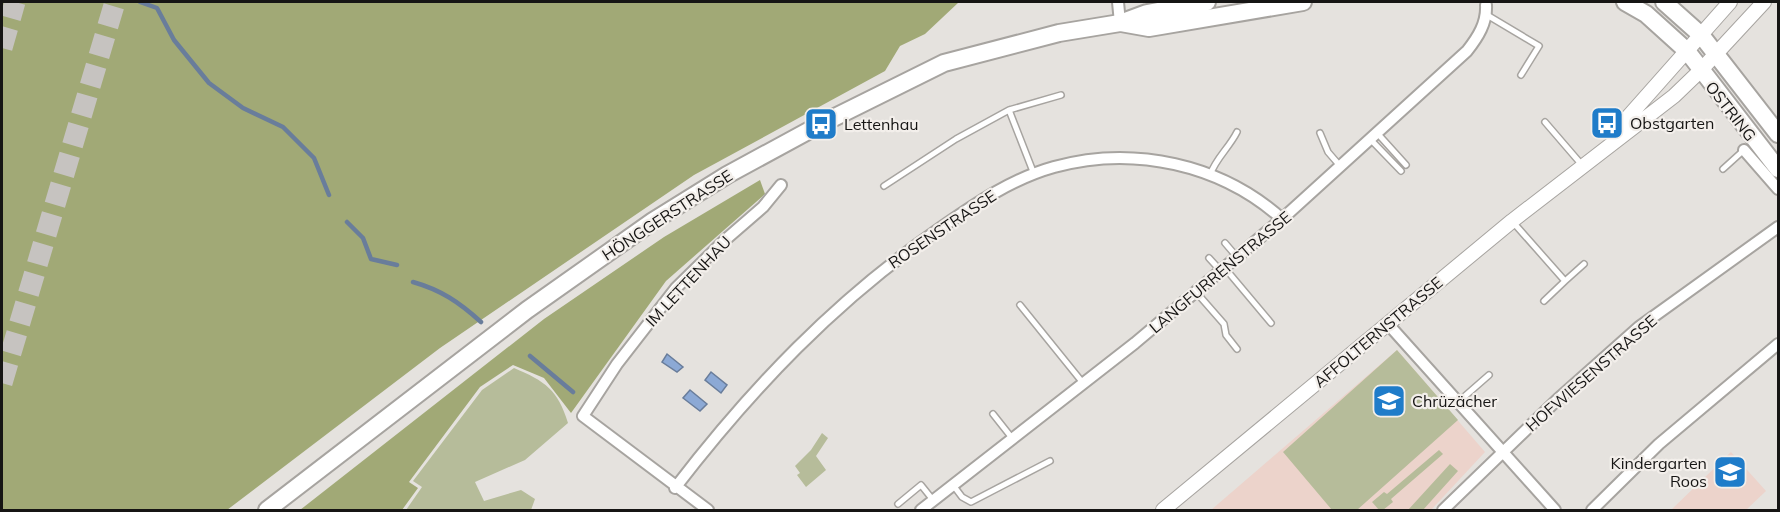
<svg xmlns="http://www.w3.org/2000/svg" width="1780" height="512" viewBox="0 0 1780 512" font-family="Mulish,sans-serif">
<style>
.education{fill:#ecd3cb}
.green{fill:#b6bc9a}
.forest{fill:#a1a976}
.water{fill:#8ca9d5;stroke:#697d9b;stroke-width:1.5}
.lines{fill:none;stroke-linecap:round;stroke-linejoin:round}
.stream{stroke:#697d9b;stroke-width:4.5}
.motorway-tunnel{stroke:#c6c3c0;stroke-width:21;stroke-dasharray:21 10;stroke-linecap:butt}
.service-casing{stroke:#a7a4a0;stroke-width:8}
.minor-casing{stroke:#a7a4a0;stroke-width:14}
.tertiary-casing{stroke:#a7a4a0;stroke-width:16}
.secondary-casing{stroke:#a7a4a0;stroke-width:20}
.service{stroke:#fff;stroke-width:5}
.minor{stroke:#fff;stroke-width:10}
.tertiary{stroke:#fff;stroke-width:14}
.secondary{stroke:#fff;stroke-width:16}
.labels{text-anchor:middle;stroke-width:4.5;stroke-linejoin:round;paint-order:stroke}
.street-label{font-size:16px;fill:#161514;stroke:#f3efeb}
.poi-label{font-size:16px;fill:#161514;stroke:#f3efeb;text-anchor:start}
</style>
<rect width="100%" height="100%" fill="#e5e2de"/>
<path class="education" d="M1397 350 1485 452 1431 510H1211Z
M1731 452 1766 491 1746 510H1671Z"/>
<path class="green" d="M1397 350 1458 420 1357 510H1332L1283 452Z
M514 368C545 381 558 390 568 423L525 460 475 482 484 501 521 490 535 499 531 510H406L422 487 413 481 482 390Z
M822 433 828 438 816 456 826 470 806 487 797 475 800 473 795 466 811 450Z
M1439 450 1443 454 1391 499 1393 502 1383 510H1379L1372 502 1384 492 1387 494Z
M1450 464 1458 471 1423 510H1408Z"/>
<path class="forest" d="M2 2H959L925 34 900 46 885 71 694 175 440 348 227 510H2Z
M760 180 765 194 666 281 571 413 544 378 513 365 480 387 409 482 418 488 402 510H300L544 319 664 237Z"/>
<path class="water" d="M667 354 683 367 677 372 662 362Z
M711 372 727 385 721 393 705 380Z
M690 390 707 404 700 411 683 398Z"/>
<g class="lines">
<path class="stream" d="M140 2 157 8 174 40 209 83 243 108 283 127 314 158 329 195
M347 222 363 238 371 259 397 265
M413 282C441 290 459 302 481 322
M530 356 573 392"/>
<path class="motorway-tunnel" d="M2 48 15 2
M2 383 115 2"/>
<g class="service-casing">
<path id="service" d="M1487 15 1539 46 1521 75
M1009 110 1034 174
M1545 122 1582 165
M1320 133 1328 152 1341 167
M1378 134 1406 165
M1371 140 1401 171
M1723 169 1744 150
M1210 175C1216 158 1229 148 1237 132
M884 186 956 139 1009 110 1061 95
M1512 221 1565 281 1544 301
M1225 243 1237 257
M1209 258 1220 270
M1224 267 1271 323
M1565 281 1584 264
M1196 292 1224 324 1226 335 1237 349
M1020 305 1083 383
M1457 403 1489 375
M993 414 1012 438
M953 485 962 497 971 502 1050 461
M898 504 921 485 933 500"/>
</g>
<g class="minor-casing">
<path id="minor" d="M1118 2 1120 23
M1744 150 1778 189
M1388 324 1555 510
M675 488C752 388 835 301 939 229 975 204 1011 179 1054 167 1133 145 1221 164 1282 219
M708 510 583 416 617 364 676 288 725 240 763 207 781 185
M921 510 1135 343 1282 219 1467 51C1478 37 1487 23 1486 5
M1443 510 1558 399 1639 327 1778 227
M1592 510 1659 444 1778 344"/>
</g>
<g class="tertiary-casing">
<path id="tertiary" d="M1613 134 1730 2
M1163 510 1512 221 1674 96 1700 71 1764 2"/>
</g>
<g class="secondary-casing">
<path id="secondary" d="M1625 2 1646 14 1687 51 1778 169
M1664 2 1701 35 1778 134
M1121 23 1149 28 1303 2
M267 510 527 310 653 221 727 175 821 124 944 63 1059 33 1120 23 1147 13 1207 2"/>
</g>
<use href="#service" class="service"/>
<use href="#minor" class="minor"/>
<use href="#tertiary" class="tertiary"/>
<use href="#secondary" class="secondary"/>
</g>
<defs>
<g id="bus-square" transform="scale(1.725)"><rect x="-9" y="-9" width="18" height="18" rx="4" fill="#1f7cc9" stroke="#f3efeb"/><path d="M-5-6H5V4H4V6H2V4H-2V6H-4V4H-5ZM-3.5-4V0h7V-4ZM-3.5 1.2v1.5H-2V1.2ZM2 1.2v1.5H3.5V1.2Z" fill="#fff"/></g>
<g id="school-square" transform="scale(1.725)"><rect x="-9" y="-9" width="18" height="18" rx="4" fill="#1f7cc9" stroke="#f3efeb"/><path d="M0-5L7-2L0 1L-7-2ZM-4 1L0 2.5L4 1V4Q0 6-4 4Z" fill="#fff"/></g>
</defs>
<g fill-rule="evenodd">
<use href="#bus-square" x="1607" y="123"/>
<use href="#bus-square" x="821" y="124"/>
<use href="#school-square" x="1389" y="401"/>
<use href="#school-square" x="1730" y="472"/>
</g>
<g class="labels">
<g class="street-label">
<text transform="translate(1731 111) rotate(52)" y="6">OSTRING</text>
<text transform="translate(667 215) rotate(-33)" y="6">HÖNGGERSTRASSE</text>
<text transform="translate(942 229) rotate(-34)" y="6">ROSENSTRASSE</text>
<text transform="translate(1220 272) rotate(-40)" y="6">LANGFURRENSTRASSE</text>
<text transform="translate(688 281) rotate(-47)" y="6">IM LETTENHAU</text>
<text transform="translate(1378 332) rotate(-40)" y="6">AFFOLTERNSTRASSE</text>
<text transform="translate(1591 373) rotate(-41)" y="6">HOFWIESENSTRASSE</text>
</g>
<g class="poi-label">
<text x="1630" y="129">Obstgarten</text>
<text x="844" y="130">Lettenhau</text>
<text x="1412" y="407">Chrüzächer</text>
<text x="1707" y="469" text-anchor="end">Kindergarten<tspan x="1707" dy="18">Roos</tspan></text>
</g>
</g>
<rect width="1780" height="512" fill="none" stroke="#161514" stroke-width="6"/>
</svg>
